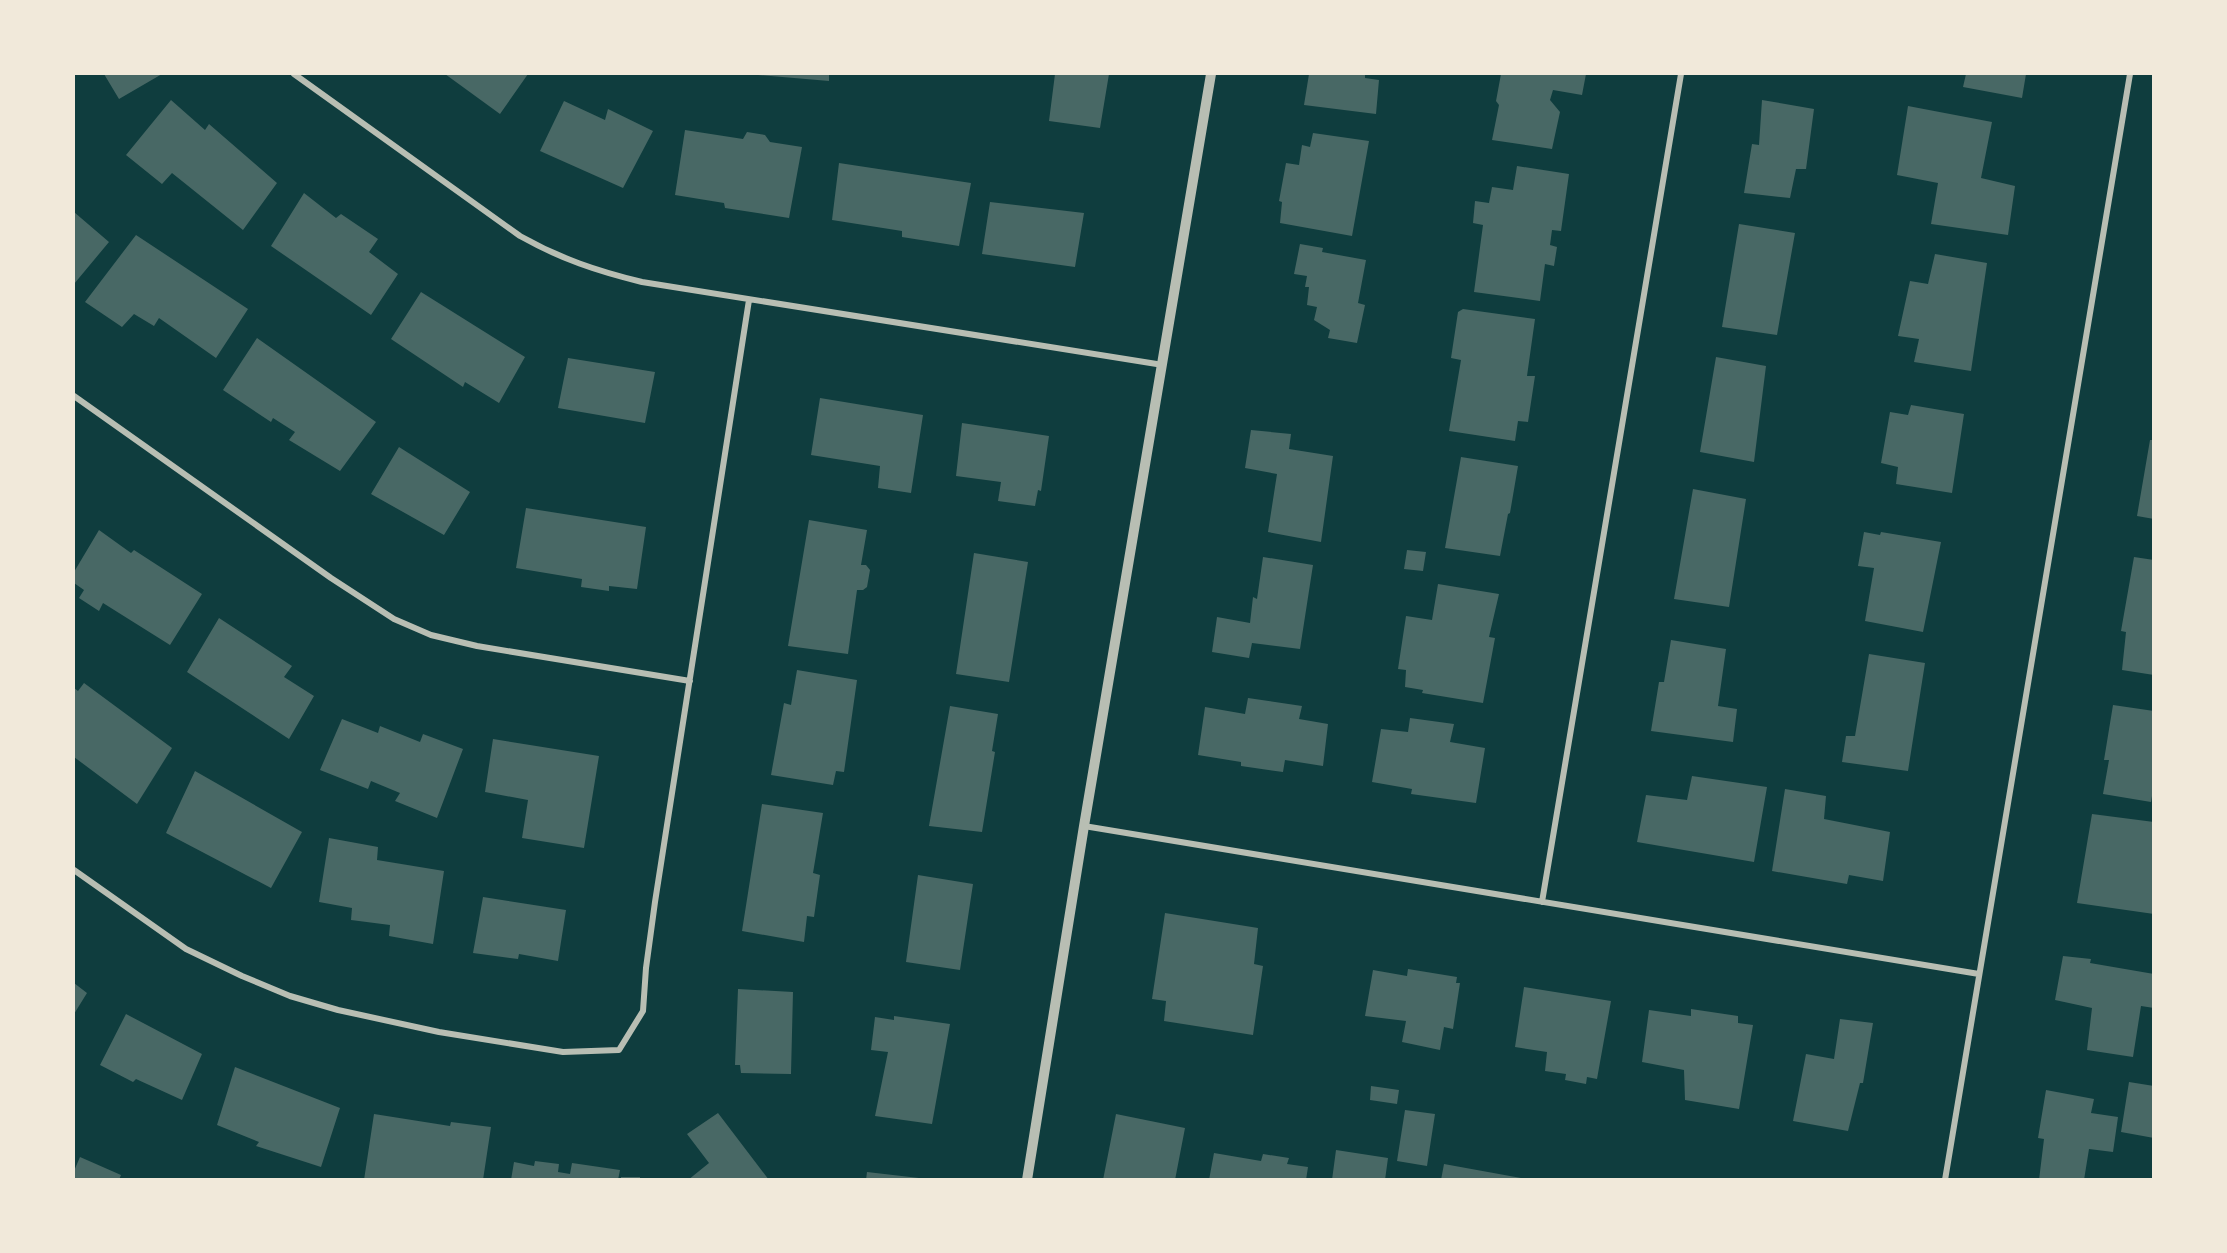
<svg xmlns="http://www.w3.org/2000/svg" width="2227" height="1253" viewBox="0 0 2227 1253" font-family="Manrope,sans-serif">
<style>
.building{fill:#486865}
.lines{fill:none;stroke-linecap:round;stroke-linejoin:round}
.minor{stroke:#b8beb3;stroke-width:6}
.tertiary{stroke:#b8beb3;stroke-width:10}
</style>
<rect width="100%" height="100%" fill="#0f3d3e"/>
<path class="building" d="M104 74H162L119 99Z
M445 74H528L500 114Z
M758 74H829V81L758 75Z
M1055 74H1109L1100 128 1049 121Z
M1309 74H1365V78L1379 80 1376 114 1304 105Z
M1501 74H1586L1582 95 1553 90 1550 100 1560 112 1552 149 1492 140 1499 105 1496 101Z
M1966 74H2026L2022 98 1963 87Z
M171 100 205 130 209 124 277 183 243 230 172 173 162 184 126 155Z
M1762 100 1814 109 1806 169H1796L1790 198 1744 193 1752 144 1759 145Z
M564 101 605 120 608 109 653 131 623 188 540 151Z
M1908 106 1992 122 1981 178 2015 186 2008 235 1931 224 1938 183 1897 175Z
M685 130 743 139 747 132 765 135 770 142 802 147 789 218 725 208 724 203 675 195Z
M1313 133 1369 141 1352 236 1280 223 1282 202 1279 201 1286 163 1299 165 1302 145 1310 147Z
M839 163 971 183 959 246 902 237V231L832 220Z
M1517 166 1569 174 1561 231 1552 230 1550 245 1557 247 1554 266 1545 264 1540 301 1474 292 1483 225 1473 223 1475 201 1489 203 1492 187 1513 190Z
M304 193 336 218 341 214 378 239 369 252 398 274 371 315 271 246Z
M990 202 1084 213 1075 267 982 254Z
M74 212 109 242 74 284Z
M1739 224 1795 233 1777 335 1722 327Z
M136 235 248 309 216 358 159 318 154 326 134 314 122 327 85 302Z
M1300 244 1323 248 1322 252 1366 260 1358 303 1365 305 1357 343 1328 338 1330 330 1314 320 1317 307 1307 305 1309 287H1305L1307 276 1294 274Z
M1935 254 1987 263 1971 371 1914 362 1919 339 1898 336 1910 281 1928 284Z
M421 292 525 357 499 403 465 382 463 387 391 339Z
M1463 309 1535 319 1527 376H1535L1528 422 1518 421 1515 441 1449 431 1461 360 1451 358 1458 312Z
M257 338 376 422 340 471 289 440 295 432 273 418 271 422 223 390Z
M1716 357 1766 366 1754 462 1700 452Z
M568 358 655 372 645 423 558 408Z
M820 398 923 415 911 493 878 488 880 466 811 455Z
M1911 405 1964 414 1952 493 1896 484 1898 467 1881 463 1890 412 1908 415Z
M962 423 1049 436 1041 491 1038 490 1035 506 998 501 1001 482 956 476Z
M1251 430 1291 434 1289 449 1333 456 1321 542 1268 532 1277 474 1245 468Z
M2150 440H2154V519L2137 516Z
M399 447 470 492 444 535 371 494Z
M1461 457 1518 466 1510 513 1508 514 1500 556 1445 548Z
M1693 489 1746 499 1729 607 1674 599Z
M526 508 646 527 637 589 609 586V591L581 587 582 579 516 568Z
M809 520 867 530 861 565H866L870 570 867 587 863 590H857L848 654 788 646Z
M99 530 131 553 134 550 202 594 170 645 103 603 99 611 79 598 84 590 74 583V572Z
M1864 532 1880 535 1881 532 1941 542 1923 632 1865 621 1874 568 1858 566Z
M1407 550 1426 552 1423 571 1404 569Z
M974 553 1028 562 1009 682 956 674Z
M1263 557 1313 565 1300 649 1252 643 1249 658 1212 652 1217 617 1250 623 1253 597 1257 599Z
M2134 557 2154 560V675L2122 670 2126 632 2121 631Z
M1438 584 1499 594 1489 637 1495 638 1483 703 1422 693 1423 690 1405 687 1406 670 1398 669 1406 616 1432 620Z
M219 618 292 666 284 677 314 696 289 739 187 672Z
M1671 640 1726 649 1718 706 1737 709 1733 742 1651 731 1659 682H1664Z
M1869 654 1925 663 1908 771 1842 762 1846 736H1855Z
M797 670 857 680 844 772 836 771 833 785 771 775 784 703 791 705Z
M84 683 172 748 137 804 74 757V688L78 691Z
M1248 698 1302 706 1299 719 1328 724 1323 766 1285 760 1283 772 1241 766V762L1198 755 1205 707 1245 714Z
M2113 705 2154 711V784L2151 802 2103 794 2109 760H2104Z
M950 706 998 714 992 751 995 752 982 832 929 826Z
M1410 718 1454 724 1450 742 1485 748 1476 803 1411 794 1412 789 1372 782 1381 729 1408 732Z
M342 719 378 733 380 726 420 742 423 734 463 749 437 818 395 801 400 793 371 781 368 789 320 770Z
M493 739 599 756 584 848 522 838 528 800 485 792Z
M195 771 302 832 271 888 166 833Z
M1692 776 1767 787 1754 862 1637 842 1646 795 1687 800Z
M1785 789 1826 796 1824 819 1890 832 1883 881 1849 875 1847 884 1772 871Z
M762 804 823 813 813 873 820 875 814 917 807 916 804 942 742 931Z
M2092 814 2154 822V914L2077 903Z
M329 838 378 847 377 860 444 871 433 944 389 936 390 925 351 920 352 908 319 902Z
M918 875 973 884 960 970 906 962Z
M483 897 566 910 558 961 519 954 518 959 473 953Z
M1165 913 1258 928 1254 964 1263 966 1253 1035 1164 1021 1166 1001 1152 999Z
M2063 956 2091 959 2090 963 2154 974V1008L2141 1006 2133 1057 2087 1050 2092 1008 2055 1000Z
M1408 969 1457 977 1456 983H1460L1453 1029 1444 1027 1440 1050 1402 1042 1406 1021 1365 1016 1373 970 1407 976Z
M74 983 87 993 74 1014Z
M1524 987 1611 1001 1597 1079 1587 1077 1586 1084 1565 1080 1566 1074 1545 1071 1547 1052 1515 1047Z
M738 989 793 992 791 1074 741 1073 740 1065H735Z
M1691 1009 1738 1016V1023L1753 1025 1739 1109 1685 1100 1684 1070 1642 1062 1649 1010 1691 1016Z
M126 1014 202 1054 182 1100 136 1079 133 1082 100 1065Z
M894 1016 950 1024 932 1124 875 1116 888 1052 871 1050 875 1017 894 1020Z
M1840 1019 1873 1023 1863 1083H1860L1848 1131 1793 1121 1806 1054 1834 1059Z
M235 1067 340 1108 321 1167 256 1146 259 1142 217 1125Z
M2129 1082 2154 1086V1138L2121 1132Z
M1371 1086 1399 1090 1397 1104 1370 1100Z
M2046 1090 2094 1099 2091 1113 2118 1117 2113 1152 2089 1149 2084 1180H2039L2044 1139 2038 1138Z
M1405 1110 1435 1114 1427 1166 1397 1161Z
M718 1113 769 1180H688L709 1163 687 1134Z
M374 1114 450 1126 451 1122 491 1127 483 1180H364Z
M1116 1114 1185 1128 1175 1180H1103Z
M1336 1150 1388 1158 1385 1180H1332Z
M1214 1153 1261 1161 1263 1154 1289 1158 1287 1164 1308 1167 1306 1180H1209Z
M80 1157 121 1175 119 1180H74V1171Z
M535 1161 559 1164 558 1172 570 1174 572 1163 620 1170 618 1180H511L514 1162 534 1166Z
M1444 1164 1521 1178 1520 1180H1441Z
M867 1172 919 1178V1180H866Z
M621 1177H640V1180H621Z"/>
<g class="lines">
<path class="minor" d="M294 74 520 236C561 259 597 271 642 282L1163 365
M74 396 331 578 394 619 431 635 477 646 690 681
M1084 826 1979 974
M74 870 186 949 242 976 290 996 338 1010 439 1032 563 1052 619 1050 643 1011 646 968 655 902 749 300
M1542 902 1681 74
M1945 1180 2130 74"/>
<path class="tertiary" d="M1027 1180 1084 826 1211 74"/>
</g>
<rect width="2227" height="1253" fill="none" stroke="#f1e9da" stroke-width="150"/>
</svg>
